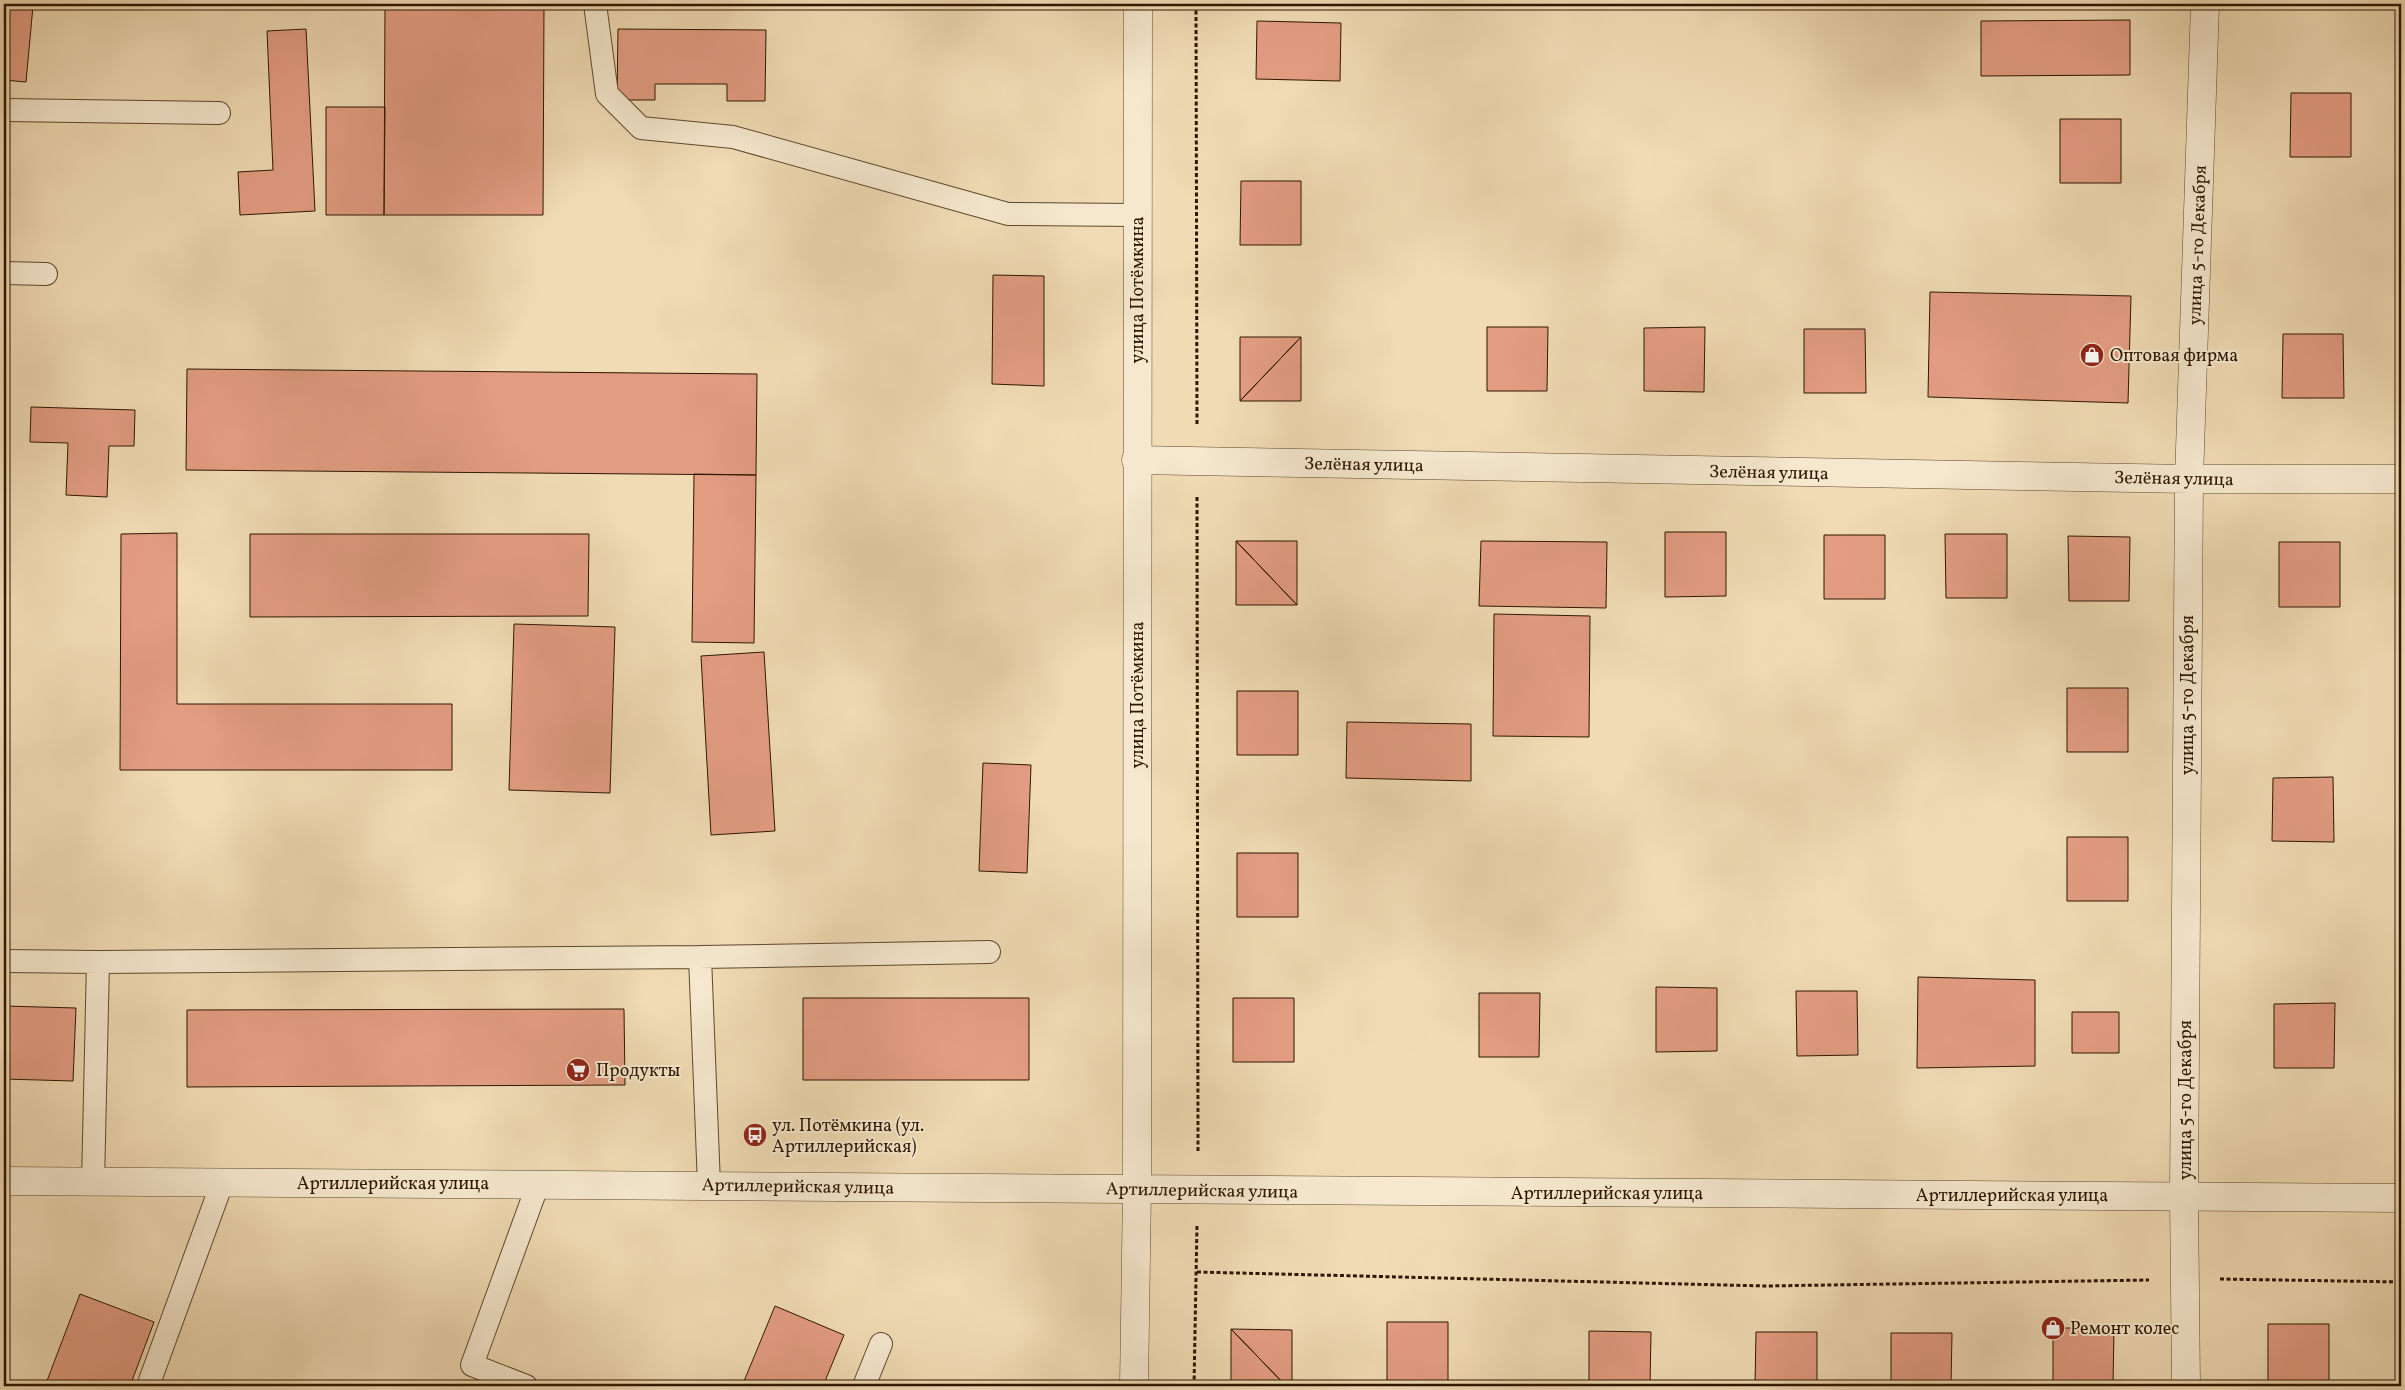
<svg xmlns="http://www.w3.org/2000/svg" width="2405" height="1390" viewBox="0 0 2405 1390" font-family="Vollkorn,serif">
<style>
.building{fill:#e39d83;stroke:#2e1700}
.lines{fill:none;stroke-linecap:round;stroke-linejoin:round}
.service-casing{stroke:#5e482d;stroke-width:24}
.minor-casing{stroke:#5e482d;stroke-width:29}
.tertiary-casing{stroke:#5e482d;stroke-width:29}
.path{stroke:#2e1700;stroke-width:3;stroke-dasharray:4 2.5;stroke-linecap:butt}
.service{stroke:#f5e8ce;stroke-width:22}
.minor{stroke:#f5e8ce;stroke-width:28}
.tertiary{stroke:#f5e8ce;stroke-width:28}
.labels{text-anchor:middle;stroke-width:4;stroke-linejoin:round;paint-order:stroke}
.street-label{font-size:18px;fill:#2e1700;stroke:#f5e8ce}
.poi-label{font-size:18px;fill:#2e1700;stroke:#f5e8ce;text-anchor:start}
</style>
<rect width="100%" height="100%" fill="#f0dbb4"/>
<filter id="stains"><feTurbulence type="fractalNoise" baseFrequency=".004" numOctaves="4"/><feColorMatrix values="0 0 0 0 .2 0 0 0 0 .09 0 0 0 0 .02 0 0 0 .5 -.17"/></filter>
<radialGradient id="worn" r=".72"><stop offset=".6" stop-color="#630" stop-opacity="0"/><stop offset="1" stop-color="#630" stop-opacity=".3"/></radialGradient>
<path class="building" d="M4 4 33 6 26 82 4 80Z
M385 4H544L543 215H384Z
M2130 20V75L1981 76V21Z
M1257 21 1341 23 1340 81 1256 79Z
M306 29 315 211 240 215 238 172 273 170 267 31Z
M618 29 766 30 765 101H727V84H655V100H617Z
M2291 93H2351V157H2290Z
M326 107H385L384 215H326Z
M2060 119H2121V183H2060Z
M1241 181H1301V245H1240Z
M993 275 1044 276V386L992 384Z
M1930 292 2131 296 2128 403 1928 397Z
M1487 327H1548L1547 391H1487Z
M1705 327 1704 392 1644 391V328Z
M1804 329H1865L1866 393H1804Z
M2283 334H2343L2344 398H2282Z
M1240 337H1301L1240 401Z
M1301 337V401H1240Z
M187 369 757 374 756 475 186 470Z
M31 407 135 410 134 446H109L107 497 66 495 68 443 30 442Z
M694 474 756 475 754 643 692 642Z
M1665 532H1726V596L1665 597Z
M177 533V704H452V770H120L121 534Z
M250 534H589L588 616 250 617Z
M1945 534H2007V598H1946Z
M1824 535H1885V599H1824Z
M2068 536 2130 537 2129 601H2069Z
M1236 541 1297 605H1236Z
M1236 541H1297V605Z
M1481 541 1607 542 1606 608 1479 606Z
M2279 542H2340V607H2279Z
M1494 614 1590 616 1589 737 1493 736Z
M514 624 615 627 610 793 509 790Z
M764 652 775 831 711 835 701 656Z
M2067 688H2128V752H2067Z
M1237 691H1298V755H1237Z
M1347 722 1471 724V781L1346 778Z
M983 763 1031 765 1027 873 979 871Z
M2333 777 2334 842 2272 841 2273 778Z
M2067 837H2128V901H2067Z
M1237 853H1298V917H1237Z
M1918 977 2035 980V1066L1917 1068Z
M1656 987 1717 988V1051L1656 1052Z
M1796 991H1857L1858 1055 1797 1056Z
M1479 993H1540L1539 1057H1479Z
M803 998H1029V1080H803Z
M1233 998H1294V1062H1233Z
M2335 1003 2334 1068H2274V1004Z
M4 1006 76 1008 73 1081 4 1079Z
M624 1009 625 1085 187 1087V1010Z
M2072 1012H2119V1053H2072Z
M80 1294 154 1322 130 1386H45Z
M775 1306 844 1335 823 1386H742Z
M1387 1322H1448V1386H1387Z
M2268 1324H2329V1386H2268Z
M2053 1328H2114L2113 1386H2053Z
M1231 1329 1292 1330V1386H1286Z
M1231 1329 1286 1386H1231Z
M1589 1331 1651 1332 1650 1386H1589Z
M1756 1332H1817V1386H1755Z
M1891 1333H1952L1951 1386H1891Z"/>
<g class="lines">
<g class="service-casing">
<path id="service" d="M595 4 607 94 641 128 733 137 1008 214 1137 215
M4 110 219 113
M4 273 46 274
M4 961 98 962
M93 1183 98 962 700 957
M709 1185 700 957 989 952
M148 1386 222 1183
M526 1386 472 1365 538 1184
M864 1386 881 1344"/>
</g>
<g class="minor-casing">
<path id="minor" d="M1136 460 2189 479H2401
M2186 1386 2184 1196 2189 479 2205 4"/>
</g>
<g class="tertiary-casing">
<path id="tertiary" d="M4 1181 2401 1198
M1134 1386 1137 1190 1138 4"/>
</g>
<path class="path" d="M1196 4 1197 426
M1197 497 1198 1153
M1197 1272 1765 1286 2149 1280
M2220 1279 2401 1282
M1194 1386 1197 1224"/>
<use href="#service" class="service"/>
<use href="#minor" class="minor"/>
<use href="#tertiary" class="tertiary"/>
</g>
<defs>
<g id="shop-disc" transform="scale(1.25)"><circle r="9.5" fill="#8f2418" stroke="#f5e8ce"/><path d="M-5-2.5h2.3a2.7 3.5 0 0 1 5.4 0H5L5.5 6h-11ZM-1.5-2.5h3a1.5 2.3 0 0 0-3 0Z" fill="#fff"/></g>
<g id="supermarket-disc" transform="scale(1.25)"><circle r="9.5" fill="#8f2418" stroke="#f5e8ce"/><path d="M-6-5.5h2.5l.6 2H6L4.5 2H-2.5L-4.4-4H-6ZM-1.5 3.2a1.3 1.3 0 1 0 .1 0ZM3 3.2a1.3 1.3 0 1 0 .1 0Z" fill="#fff"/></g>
<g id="bus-disc" transform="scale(1.25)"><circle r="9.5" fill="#8f2418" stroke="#f5e8ce"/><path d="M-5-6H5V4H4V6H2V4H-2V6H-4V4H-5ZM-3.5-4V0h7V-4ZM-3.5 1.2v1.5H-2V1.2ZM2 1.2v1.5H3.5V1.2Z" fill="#fff"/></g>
</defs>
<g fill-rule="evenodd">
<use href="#shop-disc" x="2092" y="355"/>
<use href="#supermarket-disc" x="578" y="1070"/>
<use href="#bus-disc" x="755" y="1135"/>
<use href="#shop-disc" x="2053" y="1328"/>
</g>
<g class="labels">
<g class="street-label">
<text transform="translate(2197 245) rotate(-88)" y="6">улица 5-го Декабря</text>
<text transform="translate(1137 290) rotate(-90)" y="6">улица Потёмкина</text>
<text transform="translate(1364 464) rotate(1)" y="6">Зелёная улица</text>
<text transform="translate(1769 472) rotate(1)" y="6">Зелёная улица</text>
<text transform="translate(2174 478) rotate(1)" y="6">Зелёная улица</text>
<text transform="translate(1137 695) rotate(-90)" y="6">улица Потёмкина</text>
<text transform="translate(2187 695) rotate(-90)" y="6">улица 5-го Декабря</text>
<text transform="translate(2185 1100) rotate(-90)" y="6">улица 5-го Декабря</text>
<text x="393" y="1189">Артиллерийская улица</text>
<text transform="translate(798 1186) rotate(1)" y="6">Артиллерийская улица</text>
<text transform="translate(1202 1190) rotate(1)" y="6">Артиллерийская улица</text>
<text x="1607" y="1199">Артиллерийская улица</text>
<text x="2012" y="1201">Артиллерийская улица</text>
</g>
<g class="poi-label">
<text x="2110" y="361">Оптовая фирма</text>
<text x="596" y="1076">Продукты</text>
<text x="772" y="1131">ул. Потёмкина (ул.<tspan x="772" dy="21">Артиллерийская)</tspan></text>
<text x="2070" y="1334">Ремонт колес</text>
</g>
</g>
<rect width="2405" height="1390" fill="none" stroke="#f0dbb4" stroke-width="20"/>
<rect x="5" y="5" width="2395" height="1380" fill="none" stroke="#2e1700" stroke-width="2.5"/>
<rect x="10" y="10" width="2385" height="1370" fill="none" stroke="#2e1700"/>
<rect width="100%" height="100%" filter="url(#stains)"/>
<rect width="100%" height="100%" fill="url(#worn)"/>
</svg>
